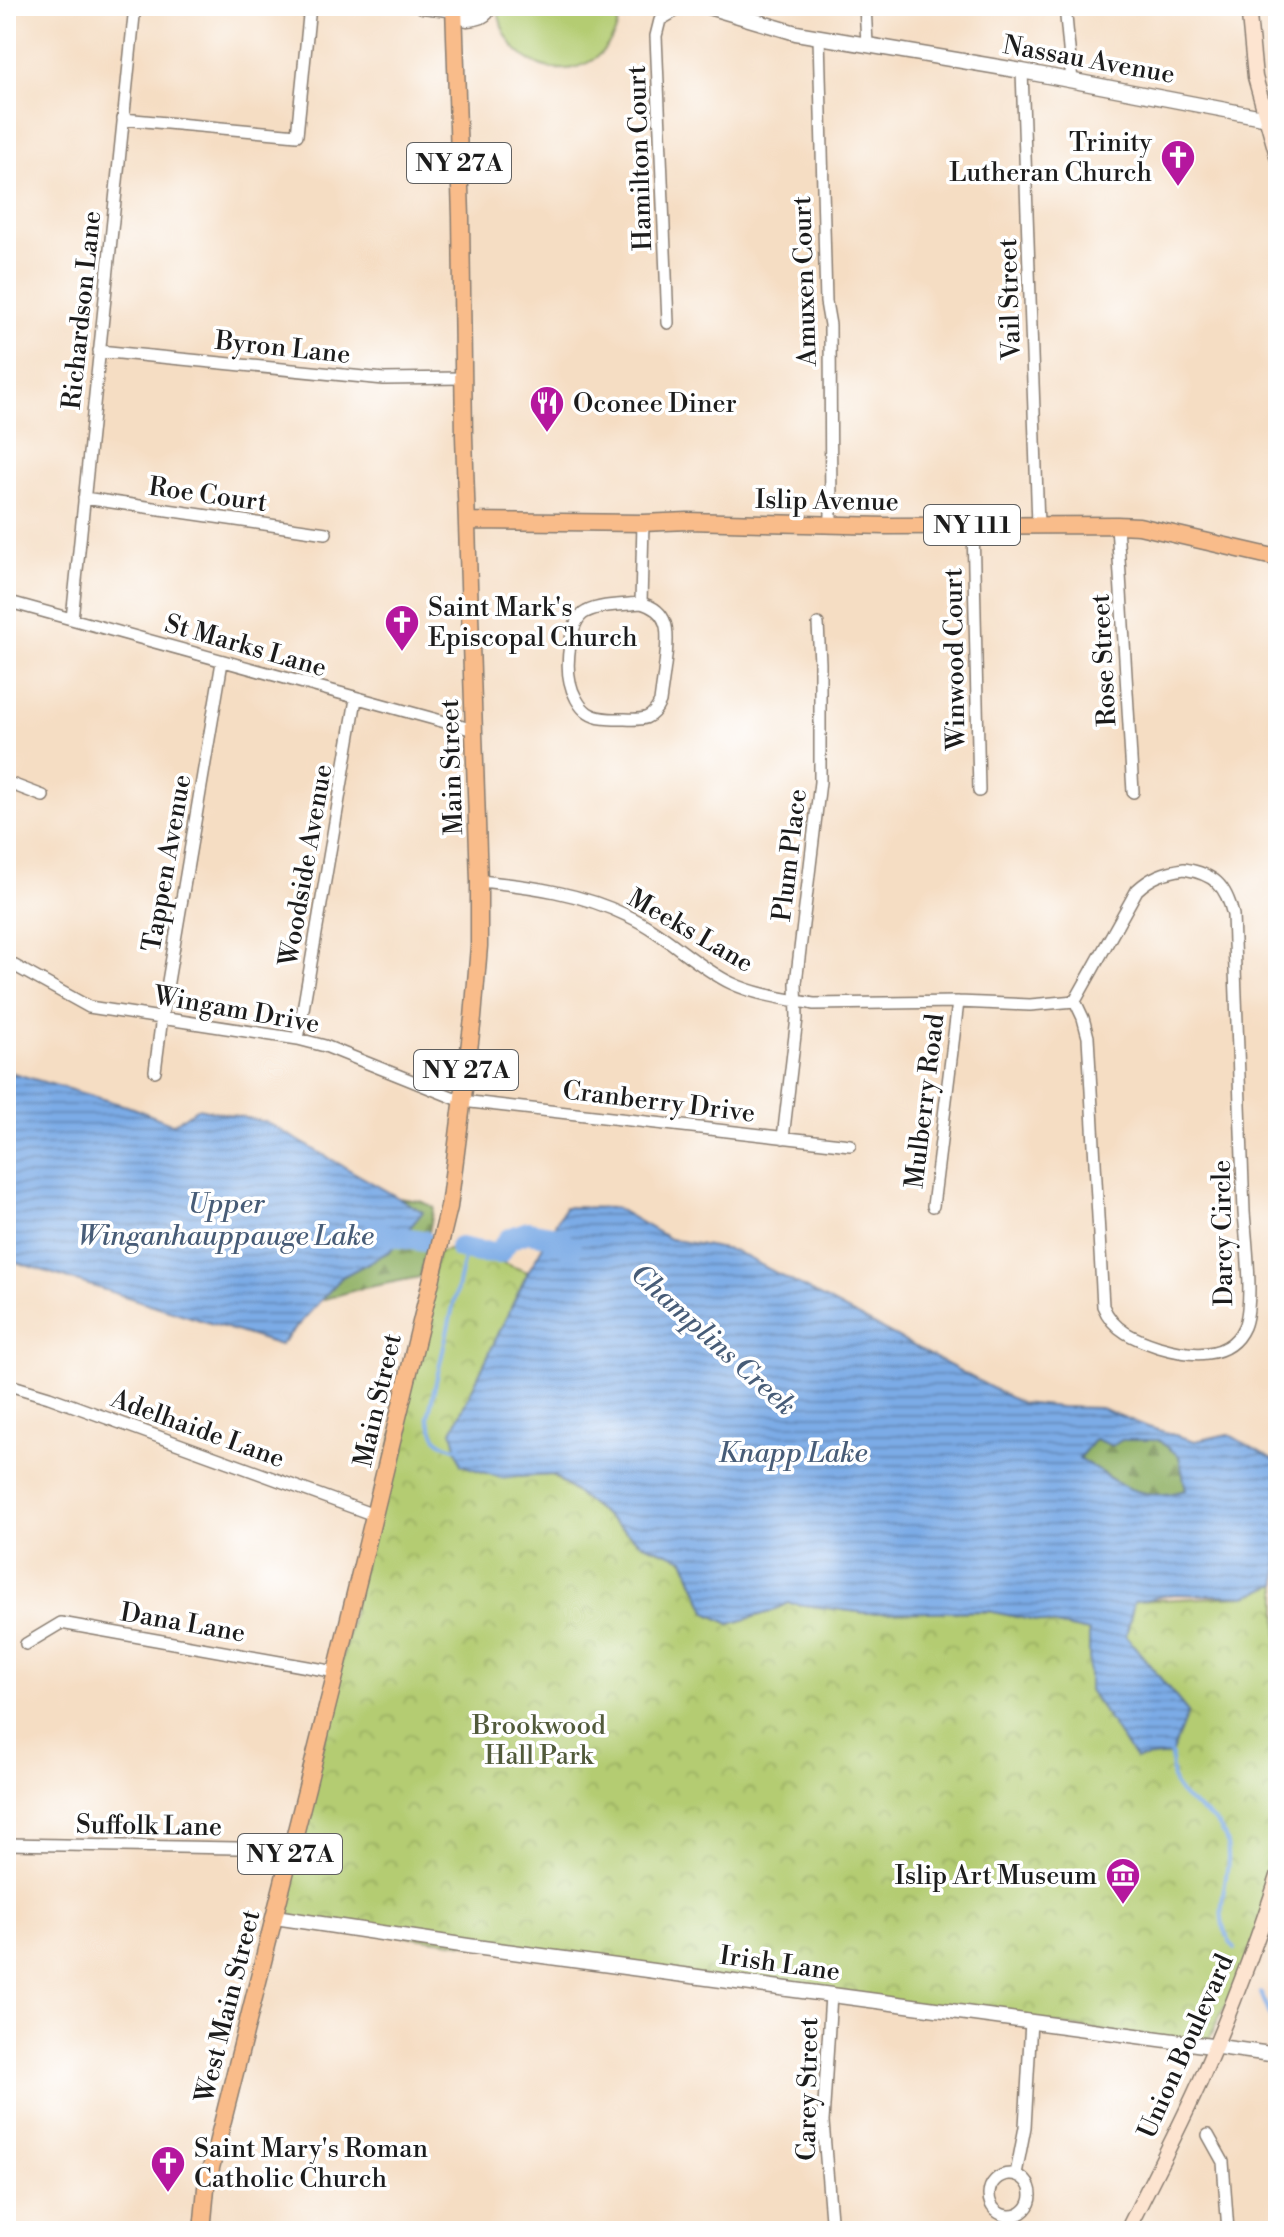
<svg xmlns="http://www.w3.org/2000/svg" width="1284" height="2237" viewBox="0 0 1284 2237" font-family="'Libre Bodoni',serif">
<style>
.grass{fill:#b4cc72;stroke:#687447;stroke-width:2}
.forest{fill:url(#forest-firs);stroke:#566640;stroke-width:2}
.park{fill:url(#park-crowns);stroke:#687447;stroke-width:2}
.water{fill:url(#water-rules);stroke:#4c6481;stroke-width:2;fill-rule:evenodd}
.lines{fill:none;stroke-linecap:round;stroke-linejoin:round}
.stream{stroke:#7cabe6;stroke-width:4}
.river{stroke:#7cabe6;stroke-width:22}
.minor-casing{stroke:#887c70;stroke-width:14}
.tertiary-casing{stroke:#887c70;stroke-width:17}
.secondary-casing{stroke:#887c70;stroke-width:17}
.primary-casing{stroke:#887c70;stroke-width:19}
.minor{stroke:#fff;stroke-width:11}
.tertiary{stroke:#fff;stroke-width:14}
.secondary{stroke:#fde4d0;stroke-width:14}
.primary{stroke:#f9bc8a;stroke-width:16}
.labels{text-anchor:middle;stroke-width:7;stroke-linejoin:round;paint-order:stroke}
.shield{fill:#fff;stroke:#606060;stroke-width:2}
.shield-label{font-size:24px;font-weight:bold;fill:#1c1c1c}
.street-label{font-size:26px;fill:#1c1c1c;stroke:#fff}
.poi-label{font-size:26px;fill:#1c1c1c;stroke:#fff;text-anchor:start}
.park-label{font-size:26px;fill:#515a3a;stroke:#fff}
.water-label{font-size:28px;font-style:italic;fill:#475c77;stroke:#fff}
</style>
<defs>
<pattern id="forest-firs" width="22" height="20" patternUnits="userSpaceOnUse" patternTransform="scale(2)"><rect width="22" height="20" fill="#8fb064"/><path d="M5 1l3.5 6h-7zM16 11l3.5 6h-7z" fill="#748e52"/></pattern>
<pattern id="park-crowns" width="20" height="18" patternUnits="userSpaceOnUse" patternTransform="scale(2)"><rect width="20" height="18" fill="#b4cc72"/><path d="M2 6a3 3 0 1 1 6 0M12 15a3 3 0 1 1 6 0" fill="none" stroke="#9aaf62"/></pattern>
<pattern id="water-rules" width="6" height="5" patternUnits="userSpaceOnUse" patternTransform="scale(2)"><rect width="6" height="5" fill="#7cabe6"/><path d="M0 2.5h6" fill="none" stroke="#658aba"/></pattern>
</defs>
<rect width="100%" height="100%" fill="#fff"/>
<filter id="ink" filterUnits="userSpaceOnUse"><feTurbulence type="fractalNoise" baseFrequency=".0125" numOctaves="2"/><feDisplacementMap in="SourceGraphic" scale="16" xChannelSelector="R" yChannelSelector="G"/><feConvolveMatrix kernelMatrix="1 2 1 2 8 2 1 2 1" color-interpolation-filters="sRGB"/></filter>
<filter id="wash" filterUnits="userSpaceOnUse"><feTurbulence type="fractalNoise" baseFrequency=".006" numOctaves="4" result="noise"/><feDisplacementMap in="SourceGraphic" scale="32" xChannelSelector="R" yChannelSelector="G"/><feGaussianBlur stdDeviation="1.8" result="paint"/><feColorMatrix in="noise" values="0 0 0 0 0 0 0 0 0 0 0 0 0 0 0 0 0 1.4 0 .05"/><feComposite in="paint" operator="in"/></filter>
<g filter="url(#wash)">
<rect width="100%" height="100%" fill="#f5ddc3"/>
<path class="grass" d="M498 6H621C619 19 618 31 610 42 575 94 501 66 498 6Z"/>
<path class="forest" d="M399 1198 420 1201 434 1207 420 1277 359 1289 321 1300 342 1277 390 1251 422 1212Z
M1095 1438 1158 1440 1179 1455 1186 1490 1163 1496 1130 1490 1078 1458Z"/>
<path class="park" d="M460 1248 528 1272 452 1431 501 1478 552 1475 641 1543 684 1559 707 1613 730 1624 770 1612 788 1603 866 1613 988 1611 1090 1632 1089 1690 1188 1713 1126 1636 1134 1601 1246 1596 1278 1584V1875L1254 1948 1206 2045 284 1919 380 1489 438 1252Z"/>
<path class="water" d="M6 1071 130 1107 173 1124 198 1108 266 1122 423 1212 390 1251 342 1277 280 1345 6 1259Z
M565 1207 616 1208 670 1239 735 1251 1020 1403 1061 1407 1101 1408 1148 1427 1195 1441 1228 1434 1278 1462V1584L1246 1596 1173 1594 1134 1602 1126 1636 1188 1712 1171 1755 1135 1759 1089 1690V1632L988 1611 866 1613 788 1603 770 1612 730 1624 707 1613 684 1559 641 1543 553 1475 501 1478 461 1465 452 1431 528 1272ZM1095 1439 1112 1446 1122 1440H1158L1179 1456 1186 1490C1139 1504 1116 1482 1079 1458Z"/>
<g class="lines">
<path class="stream" d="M460 1444 457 1448C435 1444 435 1436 428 1417L466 1249
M1169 1751 1171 1755C1172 1764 1171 1777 1175 1786 1187 1808 1218 1813 1226 1840 1236 1876 1205 1914 1235 1949
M1261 1993 1278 2035"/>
<path class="river" d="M373 1233 423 1241
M460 1248 479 1252 499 1253 509 1239 528 1232 557 1237 571 1250"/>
</g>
</g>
<g filter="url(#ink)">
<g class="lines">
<g class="minor-casing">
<path id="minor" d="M865 6 867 44
M1065 6 1072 81
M819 37 826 302 830 325 831 525
M1022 71 1038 525
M123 119 297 135 310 6
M668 323 656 36 660 20 684 6
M99 351 384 379 463 378
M84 498 326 533
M1117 525 1133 792
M973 526 979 791
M6 601 474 730
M641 603C652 606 661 611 665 623 671 638 662 684 660 702 652 720 643 720 625 719 614 719 598 720 588 713 579 707 572 692 570 682 566 665 569 620 586 612 601 604 624 605 641 603Z
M641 603 643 523
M72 619 135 6
M6 782 43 796
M1184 869C1214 874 1226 885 1233 915 1237 1014 1240 1113 1244 1212 1246 1240 1254 1303 1244 1327 1229 1361 1189 1356 1159 1347 1135 1339 1113 1331 1103 1306L1088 1037 1083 1018 1075 1001 1137 890C1151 877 1164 872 1184 869Z
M479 881C530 886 581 893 628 916 665 933 694 965 731 983 756 995 787 999 814 1004L958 1002 1030 1005 1075 1001
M6 961 89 1007 298 1039 325 1046 462 1101 850 1145
M298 1039 356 699
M155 1071 162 1017 222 662
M783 1138 797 1018 796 983 820 782V663L818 624
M933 1206 958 1002
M6 1384 49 1397 374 1515
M26 1644 61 1623 336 1672
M6 1844 292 1849
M831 1995 823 2122 832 2231
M1208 2135 1223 2162 1228 2231
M989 2195a21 21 0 1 1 42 0a21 21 0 1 1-42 0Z
M1016 2174 1025 2127 1031 2021"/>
</g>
<g class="tertiary-casing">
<path id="tertiary" d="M422 6 458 10 463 6
M705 6 796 33 1022 71 1278 120
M458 10 467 19C477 18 487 17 489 6
M275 1917 468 1946 1278 2055"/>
</g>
<g class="secondary-casing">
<path id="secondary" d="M1248 6 1255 77 1278 159
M1127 2231C1151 2182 1177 2133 1200 2082 1229 2015 1256 1946 1278 1876"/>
</g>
<g class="primary-casing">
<path id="primary" d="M468 521 643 523 688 521 886 526 1117 525 1139 526 1278 558
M202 2231 206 2188 219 2136 336 1672 449 1207 473 1018 479 946V881L464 436 461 217 454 6"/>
</g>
<use href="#minor" class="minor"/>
<use href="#tertiary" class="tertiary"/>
<use href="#secondary" class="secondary"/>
<use href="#primary" class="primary"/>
</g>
</g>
<defs>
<g id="church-pin" transform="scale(1.8)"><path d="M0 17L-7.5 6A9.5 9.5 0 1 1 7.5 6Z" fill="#b5179e" stroke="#fff"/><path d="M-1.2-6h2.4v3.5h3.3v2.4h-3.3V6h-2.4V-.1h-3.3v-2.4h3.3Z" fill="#fff"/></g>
<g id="restaurant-pin" transform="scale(1.8)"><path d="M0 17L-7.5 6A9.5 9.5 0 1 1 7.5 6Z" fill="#b5179e" stroke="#fff"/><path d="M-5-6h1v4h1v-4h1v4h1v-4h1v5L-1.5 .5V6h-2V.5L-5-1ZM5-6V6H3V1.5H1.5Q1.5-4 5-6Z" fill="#fff"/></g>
<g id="museum-pin" transform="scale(1.8)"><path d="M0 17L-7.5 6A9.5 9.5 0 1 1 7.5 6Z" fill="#b5179e" stroke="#fff"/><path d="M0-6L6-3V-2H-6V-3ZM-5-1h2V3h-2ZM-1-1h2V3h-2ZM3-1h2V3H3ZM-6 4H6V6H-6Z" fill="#fff"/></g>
</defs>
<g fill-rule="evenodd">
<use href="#church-pin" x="1178" y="157"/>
<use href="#restaurant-pin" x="547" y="403"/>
<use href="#church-pin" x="402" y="622"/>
<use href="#museum-pin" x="1123" y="1875"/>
<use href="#church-pin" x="168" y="2163"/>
</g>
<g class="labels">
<g class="shield">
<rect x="407" y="143" width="104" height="40" rx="6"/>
<rect x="924" y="505" width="96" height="40" rx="6"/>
<rect x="414" y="1050" width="104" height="40" rx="6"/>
<rect x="238" y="1834" width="104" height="40" rx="6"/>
</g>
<g class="shield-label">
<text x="459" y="171">NY 27A</text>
<text x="972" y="533">NY 111</text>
<text x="466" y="1078">NY 27A</text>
<text x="290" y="1862">NY 27A</text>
</g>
<g class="street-label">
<text transform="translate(1089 59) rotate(10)" y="9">Nassau Avenue</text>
<text transform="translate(639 158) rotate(-92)" y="9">Hamilton Court</text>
<text transform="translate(804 281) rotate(-92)" y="9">Amuxen Court</text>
<text transform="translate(1009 299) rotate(-92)" y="9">Vail Street</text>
<text transform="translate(81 310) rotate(-84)" y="9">Richardson Lane</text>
<text transform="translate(283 347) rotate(6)" y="9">Byron Lane</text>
<text transform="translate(208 494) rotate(8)" y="9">Roe Court</text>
<text transform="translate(827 500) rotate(1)" y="9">Islip Avenue</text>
<text transform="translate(246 645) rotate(16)" y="9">St Marks Lane</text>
<text transform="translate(954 659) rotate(-91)" y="9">Winwood Court</text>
<text transform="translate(1103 660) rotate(-93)" y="9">Rose Street</text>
<text transform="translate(451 767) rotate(-92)" y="9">Main Street</text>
<text transform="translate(789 855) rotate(-83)" y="9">Plum Place</text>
<text transform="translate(166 863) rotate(-80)" y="9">Tappen Avenue</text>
<text transform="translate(305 865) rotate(-80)" y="9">Woodside Avenue</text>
<text transform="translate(691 930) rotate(30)" y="9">Meeks Lane</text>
<text transform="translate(237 1009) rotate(10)" y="9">Wingam Drive</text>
<text transform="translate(659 1101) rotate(7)" y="9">Cranberry Drive</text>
<text transform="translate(924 1101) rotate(-83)" y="9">Mulberry Road</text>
<text transform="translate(1222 1233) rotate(-91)" y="9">Darcy Circle</text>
<text transform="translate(377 1400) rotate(-77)" y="9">Main Street</text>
<text transform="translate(198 1428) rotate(20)" y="9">Adelhaide Lane</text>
<text transform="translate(183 1622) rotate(10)" y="9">Dana Lane</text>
<text transform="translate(149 1825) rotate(1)" y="9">Suffolk Lane</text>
<text transform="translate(780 1963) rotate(8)" y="9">Irish Lane</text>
<text transform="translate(227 2006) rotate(-76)" y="9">West Main Street</text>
<text transform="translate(1185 2046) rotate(-66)" y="9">Union Boulevard</text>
<text transform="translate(807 2089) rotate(-89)" y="9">Carey Street</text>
</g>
<g class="poi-label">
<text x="1152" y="151" text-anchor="end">Trinity<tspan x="1152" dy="30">Lutheran Church</tspan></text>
<text x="573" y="412">Oconee Diner</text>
<text x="428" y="616">Saint Mark's<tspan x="428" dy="30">Episcopal Church</tspan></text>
<text x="1097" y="1884" text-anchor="end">Islip Art Museum</text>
<text x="194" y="2157">Saint Mary's Roman<tspan x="194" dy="30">Catholic Church</tspan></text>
</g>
<g class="park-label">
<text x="539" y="1734">Brookwood<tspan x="539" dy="30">Hall Park</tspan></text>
</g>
<g class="water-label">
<text x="226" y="1213">Upper<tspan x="226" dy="32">Winganhauppauge Lake</tspan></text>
<text transform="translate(714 1339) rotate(42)" y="10">Champlins Creek</text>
<text x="793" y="1462">Knapp Lake</text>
</g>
</g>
<rect width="1284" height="2237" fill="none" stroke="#fff" stroke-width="32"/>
</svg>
